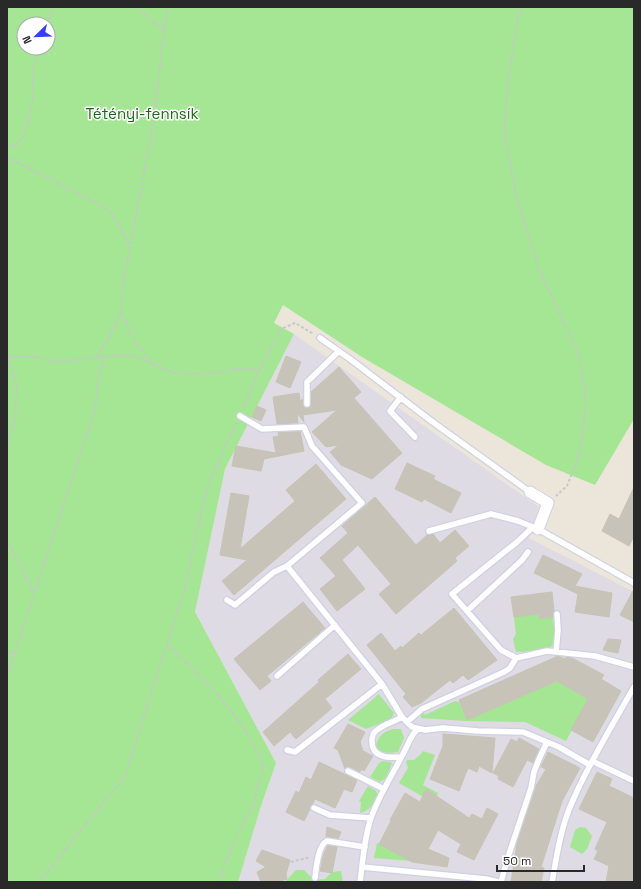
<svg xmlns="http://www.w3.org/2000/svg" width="641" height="889" viewBox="0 0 641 889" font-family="'Space Grotesk',sans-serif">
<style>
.industrial{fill:#dedbe4}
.green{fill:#a4e693;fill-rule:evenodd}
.building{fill:#c7c3b9;stroke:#c7c3b3}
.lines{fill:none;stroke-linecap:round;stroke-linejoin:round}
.lane-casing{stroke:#cfd0e3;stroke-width:8}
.street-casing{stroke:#cfd0e3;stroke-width:13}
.path{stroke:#c7c7c7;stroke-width:2;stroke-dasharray:3 2;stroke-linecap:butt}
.lane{stroke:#fff;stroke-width:5.5}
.street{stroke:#fff;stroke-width:11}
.labels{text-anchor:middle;stroke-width:3;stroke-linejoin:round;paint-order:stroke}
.park-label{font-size:15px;fill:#1c6816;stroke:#fff}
</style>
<rect width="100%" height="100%" fill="#ece6da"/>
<path class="industrial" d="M294 334 539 507 529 538 634 592V882H238L261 806 276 763 195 612 225 469Z"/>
<path class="green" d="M7 7H634V419L595 485 546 465 362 357 283 305 274 323 294 334 225 469 195 612 276 763 261 806 238 882H7ZM24 24H48V48H24Z
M539 614 540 619 553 617 555 642C549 654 527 651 516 652L513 639 516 634 514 617Z
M557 681 588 699 566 741 525 722 466 721 421 718V713L423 712 425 715 455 701 459 702 467 720Z
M379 694 394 713 391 719 366 729 348 720Z
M393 729H401L404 738 398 752C388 753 381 755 376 745 379 735 383 732 393 729Z
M423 751 435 755 423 785 438 793 434 803 399 783 408 768 406 763 407 760H414L421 754Z
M383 761 390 762 392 763 386 778 380 782 370 777 379 763Z
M368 786 375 790 378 795C375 804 369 811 360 813L361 802 359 801Z
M580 827 586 828 592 836 587 849 582 854 570 847 575 830Z
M377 843 399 854 420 846 411 861 374 858Z
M296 870H304L314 880 325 879 332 872 341 871 343 882H285Z"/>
<path class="building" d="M286 356 301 362 290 388 276 382Z
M339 367 361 392 354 398 402 453 372 479 341 465 330 452 339 445 326 447 312 432 337 410 303 415 304 422 297 413 298 423 277 424 273 397 299 393 300 401 303 399 304 406 309 408 311 404V392Z
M257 406 266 410 261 421 252 417Z
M300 431 304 451 264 459 261 471 232 466 236 446 276 453 273 437 279 436 278 432Z
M407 463 435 476 433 479 461 493 451 513 424 499 422 502 395 489Z
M316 464 346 499 234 595 222 581 247 560 220 555 231 493 249 496 240 549 295 501 286 490Z
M634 487V536L629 546 602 531 610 514 619 519Z
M375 497 416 545 427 535 433 534 440 543 455 530 469 546 455 558 457 561 396 614 379 594 391 584 358 545 342 560 365 589 337 611 320 589 336 576 320 558 348 533 342 526Z
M543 555 582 574 575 586 612 593 609 617 575 612 578 594 534 573Z
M634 589V622L620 615Z
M552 592 554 611 553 612V617L540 619 539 614 514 617 511 597Z
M303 602 325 628 267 676 271 681 260 690 234 659Z
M454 608 497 660 468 680 463 675 453 683 450 680 421 703 412 707 403 697 406 694 367 645 381 633 395 651 401 646 402 648 419 633 421 635Z
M608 639 621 640 618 653 603 650Z
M348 654 361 669 325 699 332 708 296 739 290 732 274 746 263 732 319 682 318 680Z
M558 656 565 659 567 657 572 658 604 675 601 679 621 691 593 742 571 730 588 699 557 681 467 720 459 700Z
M348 724 365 732 360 742 363 751 373 756 364 771 362 769 360 772 350 767 345 769 338 750 334 748Z
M443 734 495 738 492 773 479 766 477 772 468 768 459 791 430 779 443 746Z
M519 738 539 749 533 763 527 760 513 787 498 779 499 776 493 773 511 739 517 742Z
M548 752 580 768 562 801 541 867 544 868 541 882H511L517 843 536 786 546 769 541 767Z
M319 762 357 780 352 792 344 789 335 808 315 799 304 821 286 812 296 791 299 793 306 777 311 780Z
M597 772 612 779 609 786 634 798V882H606L609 866 594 859 598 851 595 849 607 822 579 809Z
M426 789 469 818 472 814 482 819 487 808 498 814 474 860 457 852 461 844 438 830 428 849 449 858 447 867 412 862 379 844 391 821 390 820 405 793 420 802Z
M327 827 341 832 338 839 326 837Z
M328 845 337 847 332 873 320 871 324 853Z
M262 850 290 860 286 874 287 879 276 882H261L257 872 266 867 256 861Z"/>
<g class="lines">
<g class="lane-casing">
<path id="lane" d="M320 338 350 359 434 423 530 492
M401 397 390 411 415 437
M307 404V382L339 351
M240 416 262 429 304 427 312 446 362 503 287 566 382 684 402 717 412 727 425 730 443 728 478 731 523 732 559 747 590 765
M533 527 517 542 452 594 501 650 516 658 547 651 595 656 634 667
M429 531 491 514 518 521 538 529 634 583
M227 600 235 605 274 572 287 566
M467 611 522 560 528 552
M556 652 558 630 557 614
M277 676 335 625
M407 722 422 709 504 672 510 668 516 658
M287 750 295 752 382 684
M401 757C388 758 371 758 372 740 372 736 374 732 377 730 384 724 394 722 402 717
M592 761 634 781
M348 771 384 789
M314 808 330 815 371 818
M362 867 486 879 498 882
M315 878C316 868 318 845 327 841L365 847
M360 882C363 861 364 838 371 818 379 795 393 774 404 752 409 744 410 735 418 729
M501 882 508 857 531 788 534 772 539 759 547 742
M552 882C557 854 561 826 573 800 590 761 613 724 634 687"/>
</g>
<g class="street-casing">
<path id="street" d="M530 492 548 503 538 529"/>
</g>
<path class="path" d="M138 7 150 20 164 30
M522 7 518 17 508 81 504 131 516 195 539 270 579 354 586 401 580 453 567 486 556 496
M47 24 53 7
M7 148 17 144 23 137 28 122 33 96 34 66 40 48
M7 158 21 164 106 208C116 219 123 231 129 245
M7 356H30L59 362 97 357 131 355 174 373 200 374 241 369 259 370
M97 356 108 339 121 312
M153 364 136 343 121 312 123 283 153 126 167 7
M243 408 259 370 281 329 295 323 314 334
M7 446 15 420 17 385 8 356
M7 540 34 594
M167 644C205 681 244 717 264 767L256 791 255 801 245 819 225 863 219 882
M7 652 14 654
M7 677 93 415 98 392V377L104 357
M291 862 310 857
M39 882 125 776 184 591 201 512 210 480 236 423"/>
<use href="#lane" class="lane"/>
<use href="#street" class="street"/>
</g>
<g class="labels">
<g class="park-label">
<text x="142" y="119">Tétényi-fennsík</text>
</g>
</g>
<rect width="641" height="889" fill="none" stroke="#292929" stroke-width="16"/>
<g transform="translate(36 36) rotate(247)"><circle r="19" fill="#ffffff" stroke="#a9a9a9"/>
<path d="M0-3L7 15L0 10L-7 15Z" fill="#333eff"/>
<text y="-6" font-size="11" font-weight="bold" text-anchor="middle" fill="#292929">N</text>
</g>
<path d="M497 865v6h87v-6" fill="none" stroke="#292929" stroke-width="2"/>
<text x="503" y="865" font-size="12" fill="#292929" stroke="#ffffff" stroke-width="3" paint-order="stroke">50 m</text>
</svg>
